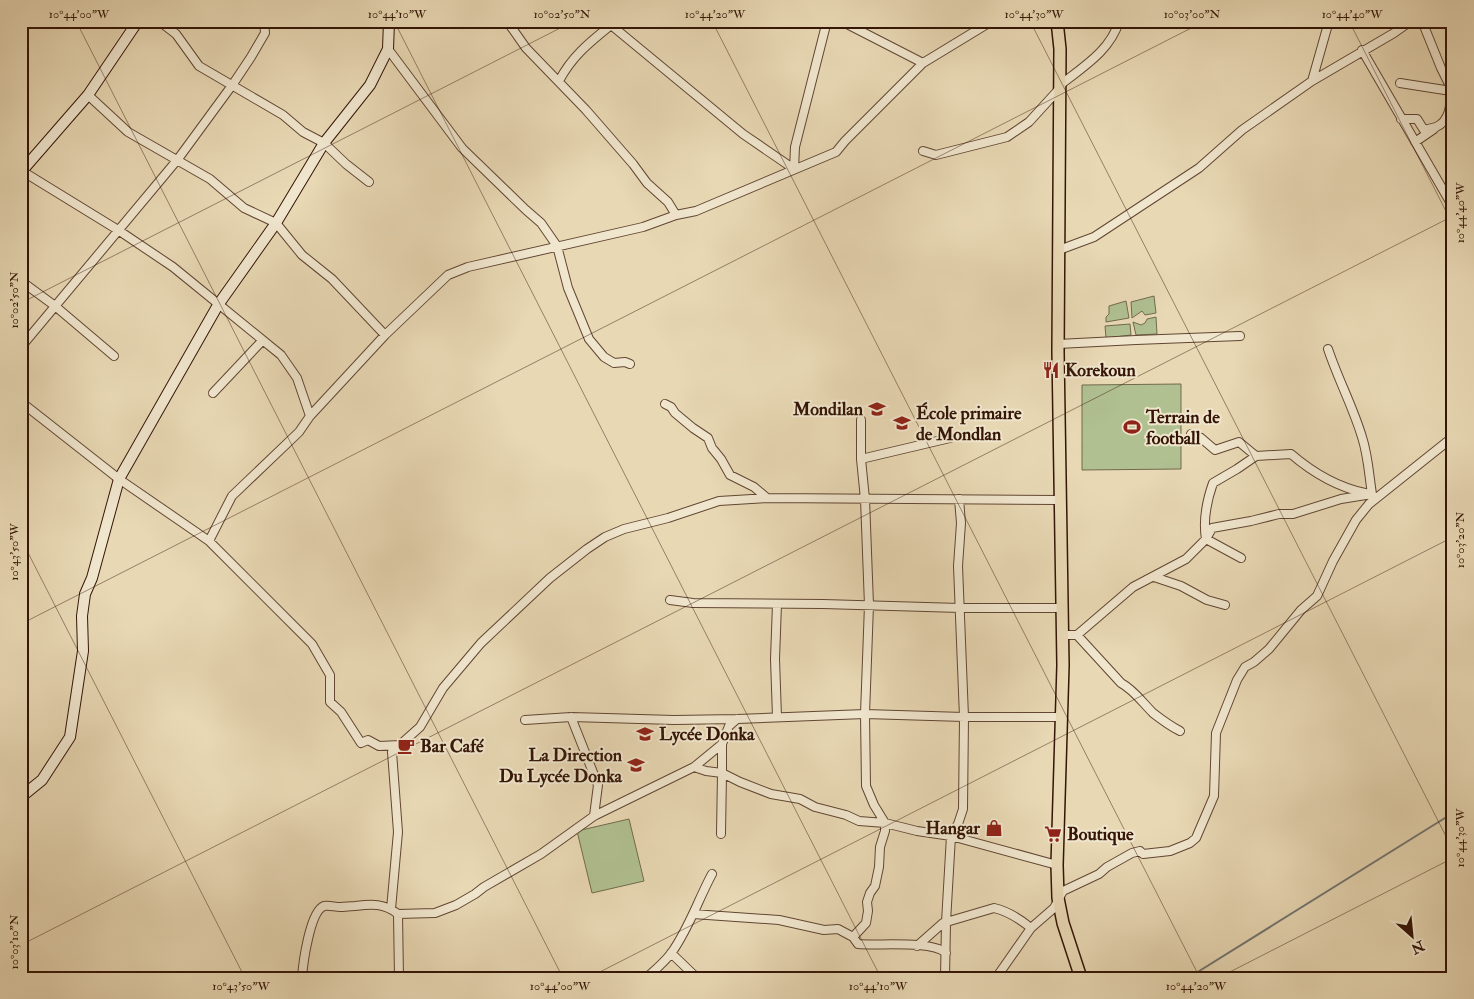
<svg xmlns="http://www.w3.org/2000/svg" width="1474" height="999" viewBox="0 0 1474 999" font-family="'IM FELL Double Pica',serif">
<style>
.green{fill:#b0c091;stroke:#726a4c}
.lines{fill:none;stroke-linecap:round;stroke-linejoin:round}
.stream{stroke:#727671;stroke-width:2}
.minor-casing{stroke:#614632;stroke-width:10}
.secondary-casing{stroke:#341506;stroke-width:12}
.primary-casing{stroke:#341506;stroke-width:14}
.minor{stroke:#f0e6ce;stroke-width:8}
.secondary{stroke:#f0e6ce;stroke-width:10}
.primary{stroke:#e8d8b4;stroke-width:11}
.ticks{fill:none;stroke:#341506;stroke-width:1;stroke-opacity:0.45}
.labels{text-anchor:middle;stroke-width:4;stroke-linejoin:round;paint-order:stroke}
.poi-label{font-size:18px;font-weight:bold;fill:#341506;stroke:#f0e6ce;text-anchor:start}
.neatline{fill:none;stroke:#341506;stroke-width:2}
.ticks-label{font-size:12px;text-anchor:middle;fill:#341506}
</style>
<rect width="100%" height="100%" fill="#e8d8b4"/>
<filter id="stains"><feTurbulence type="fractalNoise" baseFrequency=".004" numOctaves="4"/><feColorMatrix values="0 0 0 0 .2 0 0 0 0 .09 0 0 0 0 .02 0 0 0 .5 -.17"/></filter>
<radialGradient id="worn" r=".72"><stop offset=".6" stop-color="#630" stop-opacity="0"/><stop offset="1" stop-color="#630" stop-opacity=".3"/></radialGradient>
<path class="green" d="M1154 296 1156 313 1145 315 1142 311 1132 318 1131 302Z
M1126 301 1129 318 1106 322V317L1109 314V306Z
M1156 317 1157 334 1136 335 1133 322 1141 325 1145 323 1147 319Z
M1130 324 1131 335 1106 338 1105 326Z
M1181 384V469L1082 470V385Z
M629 819 644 881 592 893 577 831Z"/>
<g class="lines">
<path class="stream" d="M1188 978 1453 813"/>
<g class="minor-casing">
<path id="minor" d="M159 21 176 34 199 66 283 115 303 132 324 143 346 164 369 182
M507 21 526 48 586 110 633 164 647 183 668 202 676 215
M610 21 611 25 743 134 794 169
M841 21 923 63
M1422 21 1441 68 1453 92
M388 49 462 148 526 210 541 223 557 246 568 288 589 339 604 357 614 363 625 362 630 364
M1362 50 1453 207
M559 81C572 56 590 42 611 25
M1312 81 1329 21
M1400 83 1451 91C1451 104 1450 121 1436 127 1432 128 1428 129 1424 130L1417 119H1401
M1060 85C1083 67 1111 50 1119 21
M88 95 128 132 210 179 244 208 276 223 302 255 332 279 385 335
M1415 142 1434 129
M923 151 936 155 1007 137 1029 122 1060 88
M794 169 795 147 827 21
M22 171 118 230 173 267 281 355 297 378 310 416
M1059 250 1094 237 1199 168 1242 130 1312 81 1394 33 1411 21
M21 281 55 306 114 356
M1058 344 1136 340 1240 336
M21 347 178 159 233 84 251 57 265 33 264 21
M1328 349C1338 379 1353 407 1362 437 1368 455 1369 475 1372 494
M213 393 262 341
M21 402 119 479 209 541 312 644 330 675V702L341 712 361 743 368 740 379 746 400 745
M665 404 671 407 675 413 693 428 708 438 712 448 721 459 730 475 754 487 767 498
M861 420V459L865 499 869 605 865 714 866 786 874 805 885 823 917 831 951 836 1057 865
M1191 434 1201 438 1215 450 1239 442 1256 456 1291 454C1312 472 1337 487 1365 493
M861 459 950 438
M209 541 232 496 299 432 310 416 385 335 448 275 468 267 643 227 676 215 696 211 836 152 845 141 923 63 992 21
M1241 558 1206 539C1203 521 1207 500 1213 483L1237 469 1256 456
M1154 577 1181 586 1207 600 1225 605
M670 600 693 603 823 604 960 608H1062
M777 604 775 659 777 717
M1063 635H1077L1133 587 1186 559 1206 539 1212 528 1251 521 1279 514H1293L1341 499 1372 494
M1077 635 1121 683C1134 690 1142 702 1153 713 1162 720 1170 726 1180 731
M571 717 598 785 594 816
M525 720 571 717 674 720 737 719 865 714 964 717H1062
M722 744V773L740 782 771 794 800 799 815 807 846 815 859 821 885 823V831L880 847 879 867 875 886 870 893 867 902 868 911 866 923 853 937
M694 767 706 771 722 773 721 834
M391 909 398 832 392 752 420 727 443 688 481 643 550 578 587 549 605 537 624 529 668 518 719 501 767 498 1060 500
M398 914 399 978
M693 914 779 920 824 930 838 929 853 937 858 944C878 946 931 940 946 953
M917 946 943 923 994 908C1007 911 1020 919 1031 928
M671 953 697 978
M302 978C303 963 310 911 324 906 329 905 335 907 340 907 345 907 350 906 355 906 372 904 384 903 398 914L435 913 456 905 475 894 484 887 541 854 594 816 694 767 722 744 729 726 737 719
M646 978C655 970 665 962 672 952 689 928 698 900 712 874
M945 978 946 922 951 836 958 824 963 809 964 717 958 566 961 523 959 499
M996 978 1031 928 1054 908 1063 891 1099 874 1107 867 1132 853 1140 851 1143 854 1170 851 1190 843 1196 838 1214 796 1216 733 1237 680 1245 667 1254 662 1269 649 1301 610 1317 596 1333 561 1356 520 1369 504 1453 437"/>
</g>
<g class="secondary-casing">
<path id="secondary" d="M21 172 88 95 138 21
M21 797 42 780 70 737 83 651 82 616 85 594 92 578 119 479 218 305 276 223 324 143 370 85 388 49 389 21"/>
</g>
<g class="primary-casing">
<path id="primary" d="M1057 21 1060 49 1058 352 1063 665 1057 865 1058 898 1063 923 1081 978"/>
</g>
<use href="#minor" class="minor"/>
<use href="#secondary" class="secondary"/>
<use href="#primary" class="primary"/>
</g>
<path class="ticks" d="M76 21 563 978M394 21 881 978M712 21 1200 978M1030 21 1453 850M1349 21 1453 225M21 303 574 21M21 539 245 978M21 624 1205 21M21 945 1453 216M588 978 1453 537M1218 978 1453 858"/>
<defs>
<g id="restaurant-bare" transform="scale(1.35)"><path d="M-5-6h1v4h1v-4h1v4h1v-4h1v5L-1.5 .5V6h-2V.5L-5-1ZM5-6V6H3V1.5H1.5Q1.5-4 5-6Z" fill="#8f2418" stroke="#f0e6ce" stroke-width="2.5" paint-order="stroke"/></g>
<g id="school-bare" transform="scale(1.35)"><path d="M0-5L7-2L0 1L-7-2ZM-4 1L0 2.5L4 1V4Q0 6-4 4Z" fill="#8f2418" stroke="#f0e6ce" stroke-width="2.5" paint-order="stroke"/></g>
<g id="stadium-bare" transform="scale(1.35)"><path d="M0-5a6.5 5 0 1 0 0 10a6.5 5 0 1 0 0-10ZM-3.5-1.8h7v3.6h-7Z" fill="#8f2418" stroke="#f0e6ce" stroke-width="2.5" paint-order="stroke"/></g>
<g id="cafe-bare" transform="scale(1.35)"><path d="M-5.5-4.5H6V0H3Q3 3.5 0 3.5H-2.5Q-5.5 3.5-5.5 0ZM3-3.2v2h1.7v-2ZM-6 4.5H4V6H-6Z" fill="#8f2418" stroke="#f0e6ce" stroke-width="2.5" paint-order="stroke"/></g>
<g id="shop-bare" transform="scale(1.35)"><path d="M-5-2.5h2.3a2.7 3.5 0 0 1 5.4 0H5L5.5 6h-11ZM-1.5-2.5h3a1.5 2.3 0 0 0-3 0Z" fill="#8f2418" stroke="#f0e6ce" stroke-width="2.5" paint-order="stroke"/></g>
<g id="supermarket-bare" transform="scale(1.35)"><path d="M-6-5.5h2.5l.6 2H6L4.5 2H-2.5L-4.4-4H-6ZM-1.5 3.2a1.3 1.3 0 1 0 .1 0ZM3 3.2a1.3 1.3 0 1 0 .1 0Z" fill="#8f2418" stroke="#f0e6ce" stroke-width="2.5" paint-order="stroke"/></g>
</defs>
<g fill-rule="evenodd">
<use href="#restaurant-bare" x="1051" y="370"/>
<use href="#school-bare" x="877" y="409"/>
<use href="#school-bare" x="902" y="423"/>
<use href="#stadium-bare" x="1132" y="427"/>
<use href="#school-bare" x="645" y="734"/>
<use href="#cafe-bare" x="406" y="746"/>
<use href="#school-bare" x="636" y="765"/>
<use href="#shop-bare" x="994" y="828"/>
<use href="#supermarket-bare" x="1053" y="834"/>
</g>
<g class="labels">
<g class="poi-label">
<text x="1065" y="376">Korekoun</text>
<text x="863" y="415" text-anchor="end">Mondilan</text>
<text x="916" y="419">École primaire<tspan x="916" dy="21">de Mondlan</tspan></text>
<text x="1146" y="423">Terrain de<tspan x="1146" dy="21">football</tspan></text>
<text x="659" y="740">Lycée Donka</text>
<text x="420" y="752">Bar Café</text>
<text x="622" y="761" text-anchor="end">La Direction<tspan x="622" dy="21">Du Lycée Donka</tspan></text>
<text x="980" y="834" text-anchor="end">Hangar</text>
<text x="1067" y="840">Boutique</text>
</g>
</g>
<rect width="1474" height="999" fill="none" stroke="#e8d8b4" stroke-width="55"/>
<g transform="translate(1412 936) rotate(153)" stroke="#f0e6ce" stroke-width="4" paint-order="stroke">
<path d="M0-4L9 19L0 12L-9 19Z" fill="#341506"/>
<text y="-8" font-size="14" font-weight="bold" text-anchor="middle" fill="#341506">N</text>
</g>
<rect x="28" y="28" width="1418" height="944" class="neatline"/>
<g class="ticks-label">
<text x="79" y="18">10°44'00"W</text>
<text x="397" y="18">10°44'10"W</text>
<text x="562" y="18">10°02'50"N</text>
<text x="715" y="18">10°44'20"W</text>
<text x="1034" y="18">10°44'30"W</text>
<text x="1192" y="18">10°03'00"N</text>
<text x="1352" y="18">10°44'40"W</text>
<text transform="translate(1460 213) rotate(-90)" y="4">10°44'40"W</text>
<text transform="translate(14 300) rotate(-90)" y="4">10°02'50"N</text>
<text transform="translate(1460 540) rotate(-90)" y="4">10°03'20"N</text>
<text transform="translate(14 552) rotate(-90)" y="4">10°43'50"W</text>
<text transform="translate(1460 838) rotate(-90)" y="4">10°44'30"W</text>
<text transform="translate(14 942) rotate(-90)" y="4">10°03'10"N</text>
<text x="241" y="990">10°43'50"W</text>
<text x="560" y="990">10°44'00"W</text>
<text x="878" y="990">10°44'10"W</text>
<text x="1196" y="990">10°44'20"W</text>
</g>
<rect width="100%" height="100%" filter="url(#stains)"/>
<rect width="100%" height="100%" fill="url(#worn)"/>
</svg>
